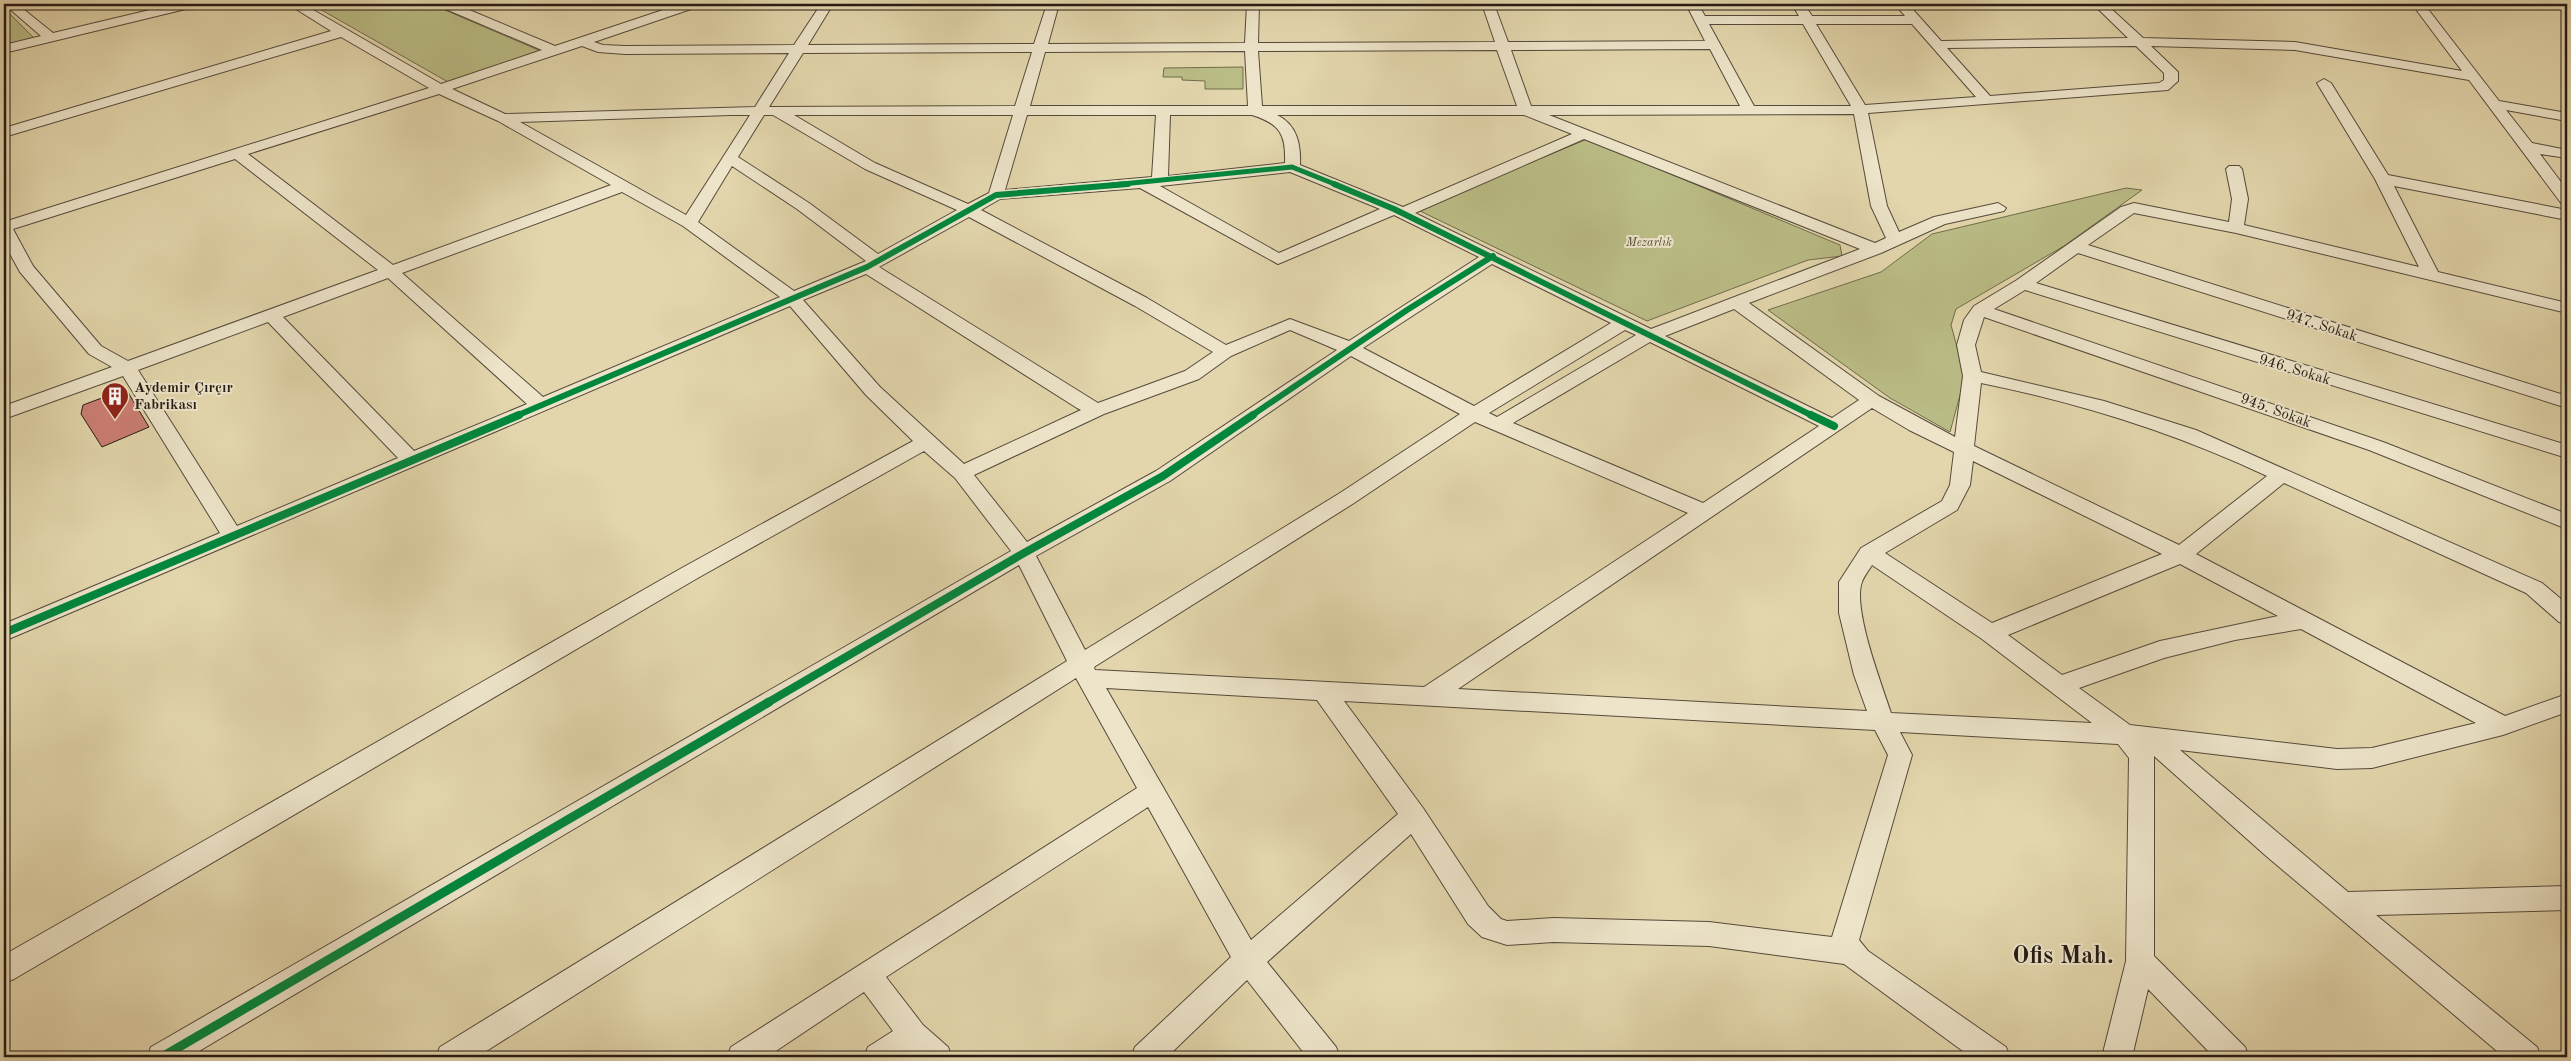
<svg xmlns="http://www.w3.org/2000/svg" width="2571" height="1061" viewBox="0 0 2571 1061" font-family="'Old Standard TT',serif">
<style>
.green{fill:#babc85;stroke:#706c4d}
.building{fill:#cc7f74;stroke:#261b15}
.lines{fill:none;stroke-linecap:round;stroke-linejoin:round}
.minor-casing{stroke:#554a3b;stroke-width:2}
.minor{fill:#ede4c9;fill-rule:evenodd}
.cycleway-far3-casing{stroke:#ede4c9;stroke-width:7}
.cycleway-far2-casing{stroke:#ede4c9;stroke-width:9}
.cycleway-far1-casing{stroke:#ede4c9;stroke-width:11}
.cycleway-casing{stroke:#ede4c9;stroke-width:12}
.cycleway-far3{stroke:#00873e;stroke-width:5}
.cycleway-far2{stroke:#00873e;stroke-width:6}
.cycleway-far1{stroke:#00873e;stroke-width:8}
.cycleway{stroke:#00873e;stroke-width:9}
.labels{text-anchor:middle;stroke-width:4;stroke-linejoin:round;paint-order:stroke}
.far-park-label{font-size:12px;font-style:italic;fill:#524b37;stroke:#ede4c9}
.street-label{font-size:15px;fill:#261b15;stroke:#ede4c9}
.poi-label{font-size:15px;font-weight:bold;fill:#261b15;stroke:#ede4c9;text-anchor:start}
.near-district-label{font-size:24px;font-weight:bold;fill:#261b15;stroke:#ede4c9}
</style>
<rect width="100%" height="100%" fill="#e3d6ac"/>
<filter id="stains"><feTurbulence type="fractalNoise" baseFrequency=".004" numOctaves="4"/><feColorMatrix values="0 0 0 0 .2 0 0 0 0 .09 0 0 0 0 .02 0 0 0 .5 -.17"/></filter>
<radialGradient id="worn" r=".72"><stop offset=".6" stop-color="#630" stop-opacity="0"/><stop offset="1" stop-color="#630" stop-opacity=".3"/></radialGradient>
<path class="green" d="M311 4H431L543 52 448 82Z
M4 8 35 39 4 46Z
M1243 67V89H1205V81L1182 80V77H1163L1164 68Z
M1587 139 1840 245 1842 256 1808 260 1647 321 1418 210Z
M2126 188 2142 190 2064 246 1956 309 1951 325 1965 377 1950 432 1890 398 1768 310 1881 272 1932 234Z"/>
<path class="building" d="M126 389 149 427 102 447 81 414 83 405Z"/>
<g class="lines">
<g class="minor-casing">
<path id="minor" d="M4 4H17L53 33 175 4H196L194 7 4 53V45L41 36Z
M288 4H303L441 84 542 50 441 7 439 4H455L555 46 681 4H699L697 7 594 42 603 45 625 46 794 45 821 4H833L808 45 1034 44 1047 4H1059L1048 44 1245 43 1247 4H1259L1258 43 1495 42 1482 4H1494L1508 42 1705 41 1686 4H1698L1705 16H1799L1792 4H1804L1812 16H1905L1895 4H1908L1941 41 2128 38 2093 4H2106L2143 38 2295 42 2462 71 2412 4H2424L2499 101 2567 113V121L2506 110 2532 143 2567 150V158L2540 154 2567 190V205L2561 203 2469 80 2295 50 2151 46 2178 72V81L2168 90 1868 113 1887 206 1899 232 1934 217 1998 203 2006 208 2004 211 1945 224 1881 253 1749 303 1879 396 1955 437 1963 376 1957 345 1964 320 1974 306 2017 280 2121 207 2134 203 2229 222 2232 199 2226 169 2229 166H2239L2242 169 2248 199 2244 225 2419 267 2375 179 2317 83 2324 79 2331 83 2388 175 2567 210V220L2394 186 2438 272 2567 303V313L2236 233 2134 213 2088 245 2567 396V408L2078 253 2036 283 2567 445V458L2025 290 1994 309 2383 442 2567 514V529L2369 450 1984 317 1975 345 1981 372 2104 401 2196 430 2542 583 2567 604V624L2559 622 2526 593 2284 483 2196 554 2505 716 2567 694V712L2503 735 2372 768 2337 769 2180 750 2348 892 2567 886V910L2376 915 2537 1047 2541 1057H2504L2265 855 2154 756V956L2245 1047 2249 1057H2214L2148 989 2132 1057H2102L2126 961 2129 758 2118 744 1900 732 1912 755 1859 940 1868 951 2006 1047 2010 1057H1971L1844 964 1709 946 1553 942 1507 945 1482 937 1468 924 1411 834 1267 962 1336 1047 1340 1057H1307L1247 980 1167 1057H1131L1135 1047 1231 957 1148 807 886 977 923 1025 948 1047 952 1057H916L911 1053 904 1057H864L868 1047 893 1031 864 992 767 1057H727L731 1047 1137 788 1076 678 477 1057H436L440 1047 1067 661 1019 565 189 1057H147L151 1047 1011 551 955 478 924 451 696 579 14 979 4 983V955L680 569 913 441 866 395 790 306 4 641V624L220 533 123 376 4 419V406L112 367 89 354 20 272 4 243V222L429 88 341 37 4 137V128L331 31ZM1709 24H1803L1851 106H1754ZM1816 24H1912L1976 97 1865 105ZM582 46 598 52 625 54 789 53 755 107 505 114 452 89ZM2136 46 2164 73V80L2159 83 1990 96 1947 48ZM1710 49 1740 106H1531L1511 50ZM1497 50 1517 106H1262L1258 51ZM1245 51 1248 106H1030L1045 52ZM1032 52 1015 106 769 107 803 53ZM439 94 498 121 611 185 393 265 248 154ZM1854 114 1871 206 1886 238 1875 243 1549 115ZM750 115 686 215 520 122 730 115ZM764 115H773L865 169 957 210 878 254 809 203 738 157ZM794 115H1013L989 193 968 204 875 163ZM1027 115H1156L1152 177 1005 190ZM1170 115H1252C1280 124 1286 134 1285 163L1168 176ZM1277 115H1524L1572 134 1403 207 1300 165C1301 144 1297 125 1277 115ZM1584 139 1860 249 1651 329 1415 213ZM235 159 378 270 128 361 101 346 33 266 13 229ZM732 166 797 209 866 261 794 291 698 222ZM1290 172 1380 209 1279 253 1160 186ZM1140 188 1278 264 1394 215 1479 257 1349 341 1290 319 1226 345 1147 298 981 210 1000 199ZM622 192 683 226 780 297 543 397 402 273ZM969 217 1135 306 1213 352 1185 371 1098 403 879 267ZM1492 264 1611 323 1474 406 1363 348ZM866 274 1077 408 1081 410 964 464 880 387 803 300ZM388 278 527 404 414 451 283 317ZM1734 309 1859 400 1832 418 1665 336ZM268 322 398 458 237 526 138 370ZM1290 330 1337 350 1156 471 1027 542 974 475 1104 414 1199 379 1231 356ZM1625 330 1636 335 1497 417 1489 413ZM1650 342 1819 426 1703 503 1513 423ZM1351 356 1460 414 1340 493 1085 650 1036 556 1170 481ZM1981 383C2080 403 2175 433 2267 476L2179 545 1974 446ZM1872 408 1909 430 1954 452 1950 485 1942 501 1861 548 1839 582V613L1854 675 1867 711 1458 689ZM1475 422 1688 513 1424 687 1095 670 1094 667 1354 503ZM1973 461 2162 554 1992 623 1885 553 1957 510 1970 485ZM2180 564 2278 616 2160 641 2062 675 2008 635ZM1872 565 1982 639 2092 723 1891 713C1882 685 1852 608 1862 582 1864 576 1869 570 1872 565ZM2301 629 2476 723 2372 748 2337 749 2130 725 2079 688 2164 658 2235 640ZM1106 688 1317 700 1398 814 1251 940ZM1344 701 1875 730 1888 755 1832 937 1709 922 1553 918 1507 921 1501 919 1488 906 1423 808Z"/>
</g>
<use href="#minor" class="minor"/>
<g class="cycleway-far3-casing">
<path id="cycleway-far3" d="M1112 185 1292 167 1337 185"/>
</g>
<g class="cycleway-far2-casing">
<path id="cycleway-far2" d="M1334 184 1394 209 1813 416
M516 416 867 267 996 195 1128 184
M1251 416 1407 310 1493 256"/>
</g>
<g class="cycleway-far1-casing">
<path id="cycleway-far1" d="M1811 415 1834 426
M4 633 519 415
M767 703 1024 553 1163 476 1253 415"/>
</g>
<g class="cycleway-casing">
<path id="cycleway" d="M162 1057 769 702"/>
</g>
<use href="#cycleway-far3" class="cycleway-far3"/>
<use href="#cycleway-far2" class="cycleway-far2"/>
<use href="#cycleway-far1" class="cycleway-far1"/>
<use href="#cycleway" class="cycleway"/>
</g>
<defs>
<g id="building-pin" transform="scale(1.4375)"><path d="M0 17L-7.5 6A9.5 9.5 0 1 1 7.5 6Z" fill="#8f2418" stroke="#ede4c9"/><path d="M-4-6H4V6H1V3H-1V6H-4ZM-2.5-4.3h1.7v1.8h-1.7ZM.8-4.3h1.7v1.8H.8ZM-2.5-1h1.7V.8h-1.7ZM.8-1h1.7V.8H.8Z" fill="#fff"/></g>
</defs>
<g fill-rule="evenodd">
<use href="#building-pin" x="115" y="396"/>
</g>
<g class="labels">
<g class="far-park-label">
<text x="1649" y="246">Mezarlık</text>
</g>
<g class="street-label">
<text transform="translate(2322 325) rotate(18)" y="5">947. Sokak</text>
<text transform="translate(2295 369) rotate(17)" y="5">946. Sokak</text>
<text transform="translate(2276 410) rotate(20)" y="5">945. Sokak</text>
</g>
<g class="poi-label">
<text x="134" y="392">Aydemir Çırçır<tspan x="134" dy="17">Fabrikası</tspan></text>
</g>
<g class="near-district-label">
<text x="2063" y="963">Ofis Mah.</text>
</g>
</g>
<rect width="2571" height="1061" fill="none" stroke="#e3d6ac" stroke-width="20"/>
<rect x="5" y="5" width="2561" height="1051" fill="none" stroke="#261b15" stroke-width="2.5"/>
<rect x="10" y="10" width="2551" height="1041" fill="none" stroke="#261b15"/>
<rect width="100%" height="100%" filter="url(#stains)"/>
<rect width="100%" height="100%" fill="url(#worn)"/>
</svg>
